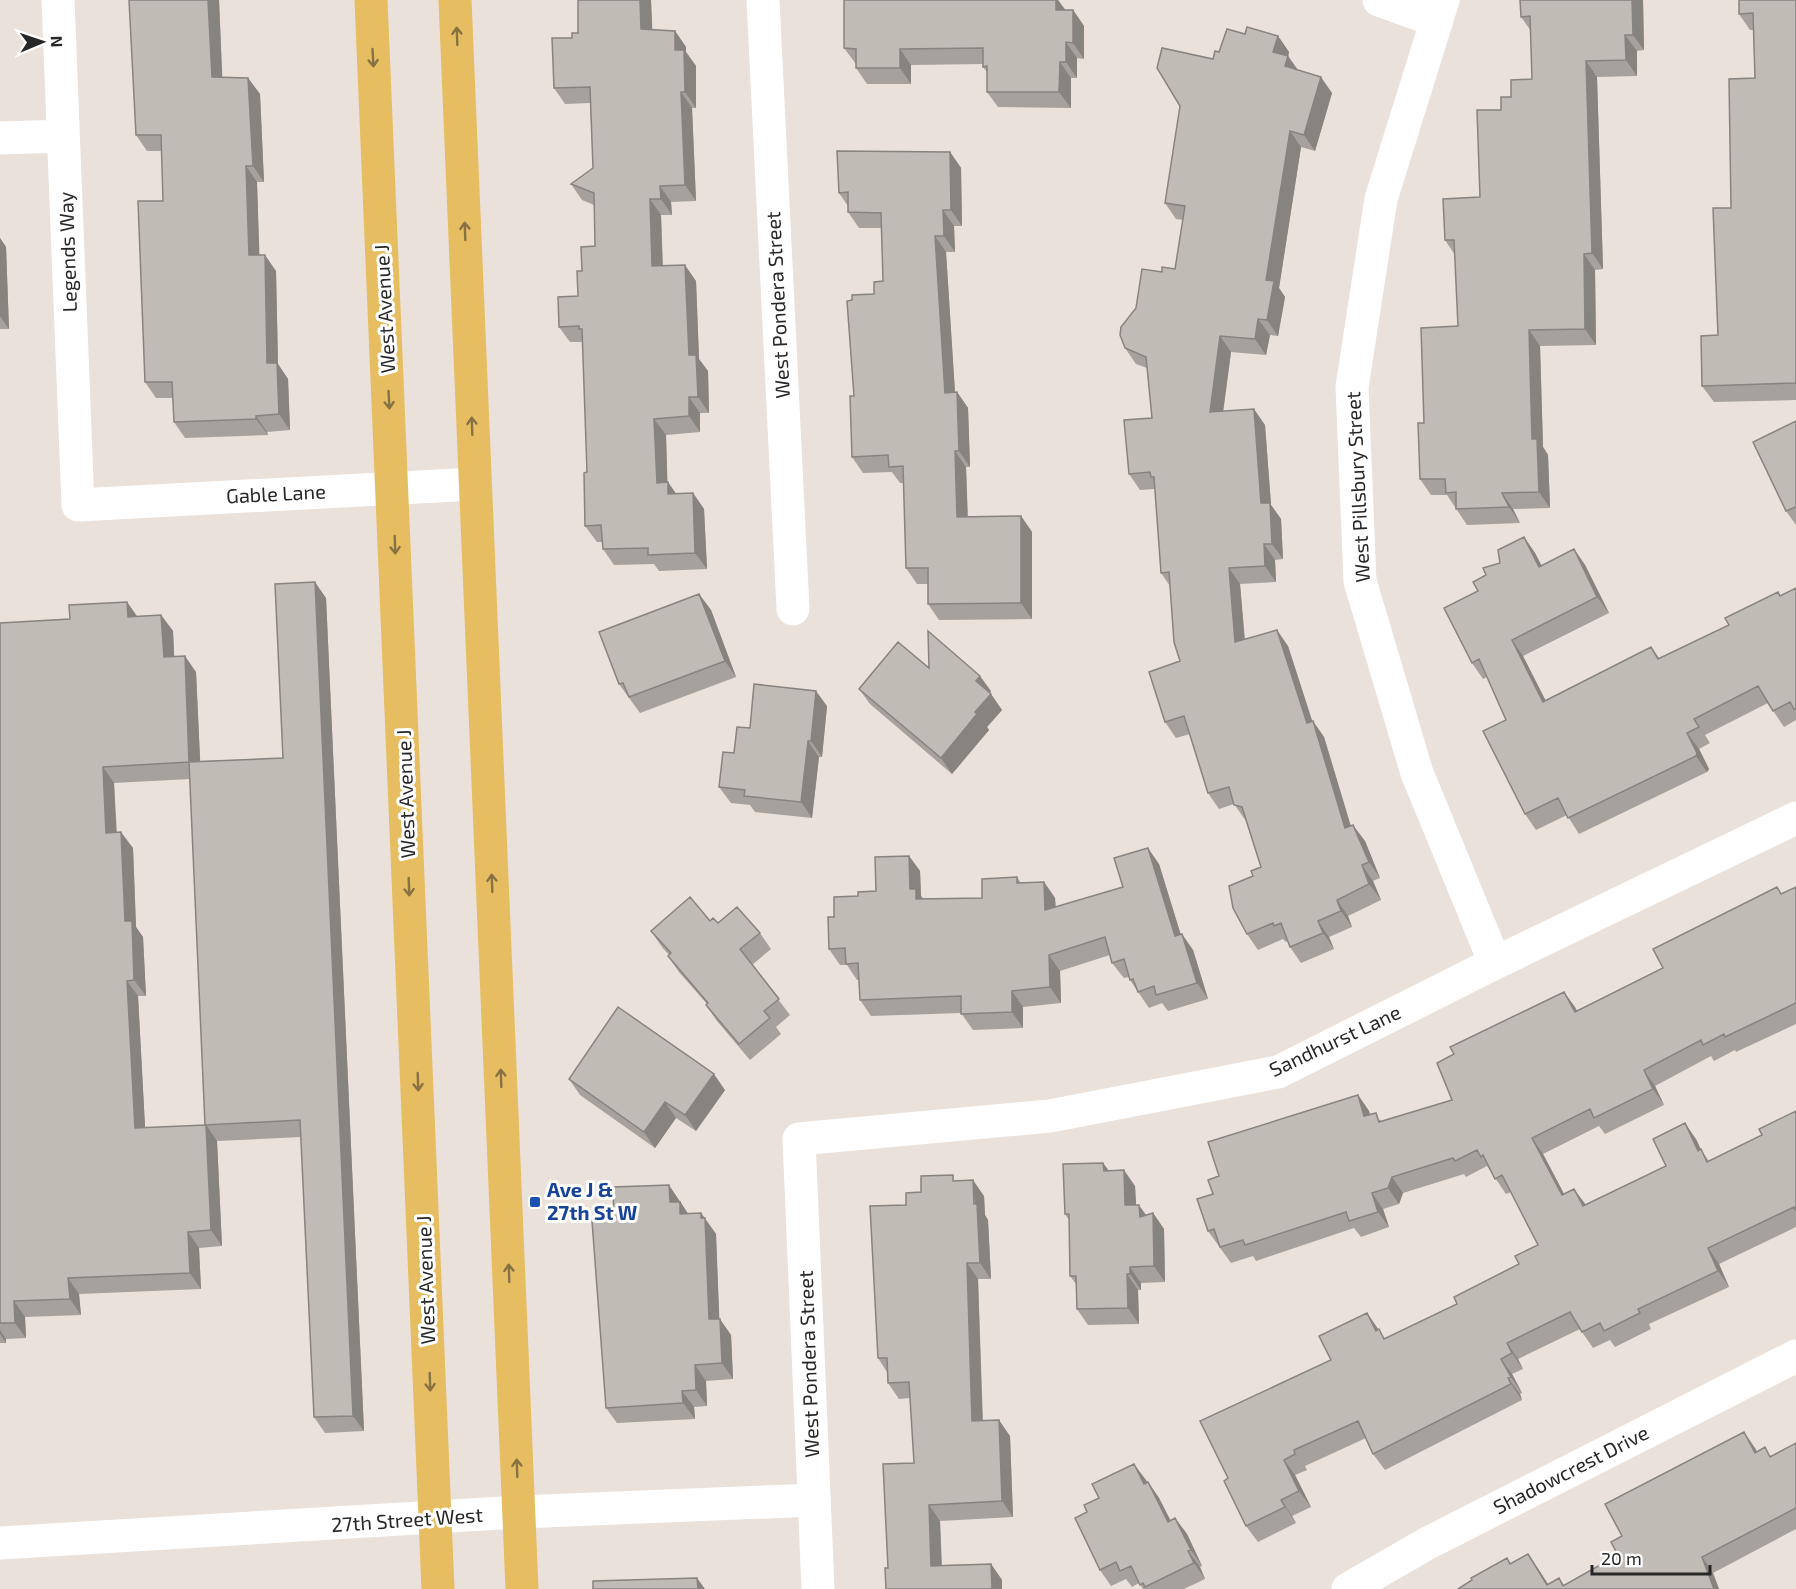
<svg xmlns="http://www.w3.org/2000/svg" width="1796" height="1589" viewBox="0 0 1796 1589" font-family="'Exo 2',sans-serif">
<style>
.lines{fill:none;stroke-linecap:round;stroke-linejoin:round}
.minor{stroke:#fff;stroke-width:33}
.primary{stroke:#e7bd61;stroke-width:33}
.wall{fill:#a6a19d;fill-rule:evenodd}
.shaded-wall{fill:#87837f}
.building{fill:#c1bbb6;stroke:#87837f;stroke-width:1.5}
.oneway{stroke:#877244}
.transit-dot{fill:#1a4fb4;stroke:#fff;stroke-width:2}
.labels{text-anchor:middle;stroke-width:6;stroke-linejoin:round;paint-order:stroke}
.street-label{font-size:20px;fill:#272727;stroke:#fff}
.transit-label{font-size:20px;font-weight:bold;fill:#164399;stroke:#fff;text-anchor:start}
</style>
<rect width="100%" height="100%" fill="#e9e1da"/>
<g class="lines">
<path class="minor" d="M58 0 78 505 475 484
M763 0 793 609
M1379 0 1437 21
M1443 0 1381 199 1352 387 1360 581 1417 773 1495 963
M0 138 63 136
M0 1543 519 1512 814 1500
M818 1589 799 1139 1050 1116 1278 1072 1495 963 1796 818
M1348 1589 1428 1543 1796 1356"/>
<path class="primary" d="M371 0 438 1589
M455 0 522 1589"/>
</g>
<path class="wall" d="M219 0 222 77 248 78 260 94 264 182H257L259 255 276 271 278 364 288 379 290 430 267 432 268 435 185 438 174 422 173 398H156L145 382 163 201 162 151H147L136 135Z
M651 0 652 30 675 31 686 47V52L696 66V108H692L696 201 671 202 672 215H661L663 266 696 281 699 359 708 371 709 413H700V432L666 435 667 482 676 494 693 493 704 509 707 569 659 571 654 564 614 565 603 549 602 542H597L585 526 587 472 583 342H570L559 327 578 296 582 271 595 246 594 205 582 200 571 184 593 168 590 103 565 104 554 88 572 38 578 33Z
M844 0H1058L1065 10H1073L1084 26V59L1077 58V78H1071V108L998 107 987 92V72L983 67V64L911 65V84H867L856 68V64L844 48Z
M1520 0H1643L1644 50 1637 51V76L1597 77 1603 269 1595 270 1596 345 1540 346 1543 447 1548 455 1550 508 1513 509 1520 523 1467 525 1447 495H1431L1420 479 1424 423 1458 326 1455 255 1445 240 1480 197 1501 110 1511 97 1532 79 1531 31 1521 17Z
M1796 0V400L1714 402 1702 386 1718 335 1731 208 1755 78 1753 30H1750L1739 14Z
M1245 34 1278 36 1289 52 1288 56 1298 70 1332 93 1315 151 1301 147 1279 288 1285 297 1278 336 1270 335 1266 355 1231 352 1223 411 1265 425 1271 505 1281 519 1283 559 1275 560 1276 582 1240 584 1245 639 1288 646 1312 721 1324 737 1351 826 1365 841 1380 878 1373 881 1381 900 1348 916 1352 927 1329 937 1334 949 1301 963 1290 947 1288 941 1286 942 1283 939 1258 950 1247 934 1253 876 1261 867 1246 821 1234 804 1219 809 1208 793 1190 734 1176 738 1165 722 1180 661 1170 586 1161 573 1155 489 1140 490 1129 474 1152 418 1147 368 1136 364 1125 348 1136 308 1175 269 1183 220 1176 219 1165 203 1213 59 1219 52Z
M950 152 961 168 962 226H954L955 252H946L955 392H957L968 408 970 467H966L968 517 1021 516 1032 532V619L939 620 928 604V584H917L906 568 904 483H900L892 472 863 473 852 457 854 396 874 294 883 281 881 228H859L848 212V206L839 193Z
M0 238 6 247 9 329H0Z
M1796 421V525L1786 511Z
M1524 537 1535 553 1542 566 1574 549 1585 565 1609 613 1523 656 1545 700 1651 647 1660 659 1729 625 1778 592 1781 596 1796 588V720L1784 727 1768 703 1705 735 1710 743 1699 749 1709 769 1707 772 1579 834 1567 815 1536 830 1525 814 1506 720 1487 677 1483 679 1472 663 1478 591 1486 575 1500 563Z
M699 594 711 610 736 677 640 713 619 684Z
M326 598 364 1431 325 1433 314 1417 301 1137 217 1141 222 1246 199 1248 201 1289 79 1294 81 1315 25 1317 26 1338 6 1339V1343H0V623L70 619 127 602 137 616 161 615 173 631 174 656 196 672 200 761 283 758ZM190 779 205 1125 145 1128 138 996H146L143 937 136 927 133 848 117 833 114 783Z
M929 668 991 691 990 693 1002 710 987 727 989 730 952 774 870 704 859 689Z
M827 706 822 757H819L812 818 755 812 750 805 731 803 719 787 734 753 750 728Z
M909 856 920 871 921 896 923 899 982 898 1017 877 1021 883 1044 882 1055 898 1056 907 1123 887 1159 864 1181 935 1193 950 1208 999 1168 1011 1162 1003 1149 1008 1130 980 1129 977 1124 978 1112 963 1110 955 1060 971 1061 1003 1023 1007V1028L973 1030 961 1013 871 1016 860 1000 859 980H857L847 965H840L829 949 834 917 858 896 876 891Z
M1796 887V1024L1736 1052 1735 1050 1714 1061 1711 1056 1655 1086 1664 1105 1605 1134 1599 1126 1543 1154 1564 1194 1586 1205 1666 1166 1696 1139 1701 1150 1709 1161 1762 1135 1796 1111V1227L1719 1264 1729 1287 1649 1324 1651 1329 1615 1347 1610 1340 1593 1348 1580 1329 1518 1359 1523 1369 1512 1374 1522 1393 1520 1394 1522 1400 1385 1470 1373 1454 1366 1438 1305 1466 1307 1470 1295 1475 1311 1507 1292 1516 1296 1523 1258 1542 1246 1526 1228 1478 1331 1360 1367 1313 1385 1339 1457 1304 1519 1264 1538 1245 1511 1192 1506 1194 1487 1166 1466 1177 1464 1174 1403 1193 1399 1204 1383 1209 1389 1227 1361 1237 1354 1228 1256 1261 1253 1256 1231 1263 1208 1231 1213 1194 1219 1176 1358 1095 1369 1111 1370 1115 1382 1121 1452 1100 1454 1054 1564 992 1577 1011 1663 968 1782 894Z
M710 921 760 933 771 949 752 965 790 1015 776 1027 781 1034 750 1060 717 1021 706 1005 707 1004 679 972 668 956 669 955 662 947 651 931Z
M569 1079 725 1090 696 1131 676 1118 655 1148 580 1095Z
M1103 1163 1109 1171 1135 1186 1136 1205 1146 1215 1153 1213 1164 1229 1165 1282 1141 1283V1290H1138L1139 1324 1088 1325 1077 1309 1076 1284 1070 1276 1069 1220 1065 1214Z
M958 1181 984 1196 985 1215 988 1220 991 1279H978L983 1421 1010 1436 1013 1517 940 1521 942 1565 991 1564 1002 1580 888 1568 914 1463 910 1398 899 1399 888 1383 887 1372 878 1358 921 1192Z
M680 1201 688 1214 701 1213 716 1234 719 1319 731 1335 733 1379 706 1381 707 1406 694 1407 695 1419 617 1423 606 1408Z
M1796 1443V1529L1713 1573 1719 1589H1458L1507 1558 1511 1564 1528 1554 1548 1584 1559 1578 1564 1585 1618 1555 1622 1536 1755 1448 1757 1452 1772 1456Z
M1146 1480 1147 1482H1148L1159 1498 1171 1521 1175 1518 1187 1534 1202 1566 1200 1567 1205 1579 1184 1589H1143L1139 1583 1132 1587 1126 1579 1111 1586 1100 1570Z"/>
<path class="shaded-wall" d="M208 0H219L223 93 212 77Z
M640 0H651L653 45 641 29Z
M1056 0H1058L1067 12 1056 10Z
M1632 0H1643L1644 50 1633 35Z
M1073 10 1084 26V59L1073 43Z
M675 31 686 47V52L696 66V108L685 92 675 50Z
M1625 35 1637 51V76L1626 60Z
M1278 36 1289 52 1288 56 1299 72 1285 66 1273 52Z
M1066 42 1077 58V78L1066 62Z
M900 49 911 65V84L900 68Z
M1586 61 1597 77 1603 269 1592 253Z
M1060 62 1071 78V108L1059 92Z
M1321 77 1332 93 1315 151 1304 135Z
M248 78 260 94 264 182 253 166Z
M681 92 692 108 696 201 685 185Z
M1290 131 1301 147 1279 288 1285 297 1278 336 1267 320 1266 280Z
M950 152 961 168 962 226 951 210Z
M246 166 257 182 260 271 249 255Z
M660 186 671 202 672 215 661 199Z
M650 199 661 215 663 282 652 266Z
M943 210 954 226 955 252 944 236Z
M935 236 946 252 956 409 945 393Z
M0 238 6 247 9 329 0 316Z
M1584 254 1595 270 1596 345 1585 329Z
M265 255 276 271 278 364 288 379 290 430 279 414 267 363Z
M685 265 696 281 699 359 708 371 709 413 698 397 689 355Z
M1258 319 1270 335 1266 355 1255 339Z
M1529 330 1540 346 1543 447 1548 455 1550 508 1539 492 1532 439Z
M1220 336 1231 352 1221 428 1210 412Z
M957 392 968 408 970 467 959 451Z
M689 397 700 413V432L689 416Z
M1254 409 1265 425 1271 505 1281 519 1283 559 1272 544 1261 503Z
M256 416 267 432 268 435 256 419Z
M654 419 666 435 668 499 657 483Z
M955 451 966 467 968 533 957 517Z
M668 482 679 498 668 494Z
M693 493 704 509 707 569 695 553Z
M1502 493 1513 509 1520 523 1509 507Z
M1021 516 1032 532V619L1021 603Z
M1524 537 1535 553 1550 583 1539 567Z
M1264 544 1275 560 1276 582 1265 566Z
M1574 549 1585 565 1609 613 1597 597Z
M1229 568 1240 584 1246 658 1235 642Z
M315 582 326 598 364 1431 353 1416Z
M699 594 711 610 736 677 725 661Z
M127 602 138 618 128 617Z
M161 615 173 631 175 673 164 657Z
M1277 630 1288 646 1318 739 1307 723Z
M1512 640 1523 656 1554 717 1543 702Z
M185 656 196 672 201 778 189 762Z
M980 676 991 691 987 697 976 681Z
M816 691 827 706 822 757 811 741Z
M991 694 1002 710 987 727 989 730 952 774 941 758 975 712Z
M1313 721 1324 737 1356 844 1345 828Z
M1687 733 1699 749 1709 769 1707 772 1696 756Z
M808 741 819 757 812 818 801 802Z
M103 767 114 783 117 849 106 833Z
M1353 825 1365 841 1380 878 1369 862Z
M121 832 133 848 136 927 143 937 146 996 134 980 125 921Z
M1148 848 1159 864 1186 952 1175 936Z
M909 856 920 871 921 896 927 904 928 915 910 889Z
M1362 865 1373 881 1381 900 1369 884Z
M1044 882 1055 898 1056 926 1045 910Z
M1337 900 1348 916 1352 927 1341 911Z
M1318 921 1329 937 1334 949 1323 933Z
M1182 934 1193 950 1208 999 1197 983Z
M1049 955 1060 971 1061 1003 1050 987Z
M127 981 138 996 146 1144 135 1128Z
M1012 991 1023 1007V1028L1012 1012Z
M1564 992 1575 1007 1586 1028 1575 1012Z
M1644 1070 1655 1086 1664 1105 1653 1089Z
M714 1074 725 1090 696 1131 685 1115Z
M1358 1095 1369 1111 1375 1132 1364 1116Z
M665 1102 676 1118 655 1148 644 1132Z
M1685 1123 1696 1139 1709 1167 1698 1151Z
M206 1125 217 1141 222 1246 211 1230Z
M1532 1138 1543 1154 1573 1211 1562 1195Z
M1103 1163 1115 1179 1104 1171Z
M1124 1170 1135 1186 1137 1221 1125 1205Z
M1392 1177 1403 1193 1399 1204 1388 1188Z
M973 1180 984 1196 985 1215 988 1220 991 1279 980 1263Z
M669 1185 691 1218V1230L670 1202Z
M1574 1189 1586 1205 1594 1222 1583 1206Z
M1372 1193 1383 1209 1389 1227 1378 1212Z
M1139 1205 1150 1221 1140 1217Z
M701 1213 716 1234 720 1335 709 1319Z
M1153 1213 1164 1229 1165 1282 1154 1266Z
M188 1232 199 1248 201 1289 190 1273Z
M1708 1248 1719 1264 1729 1287 1718 1271Z
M967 1263 978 1279 983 1437 972 1421Z
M1130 1267 1141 1283V1290L1130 1274Z
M1127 1274 1138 1290 1139 1324 1128 1308Z
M68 1278 79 1294 81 1315 70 1299Z
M14 1301 25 1317 26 1338 15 1323Z
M1367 1313 1378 1329 1387 1347 1376 1331Z
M720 1319 731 1335 733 1379 722 1363Z
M0 1330 6 1339V1343L0 1334Z
M1507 1343 1518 1359 1523 1369 1512 1353Z
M1501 1359 1512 1374 1522 1393 1511 1377Z
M695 1365 706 1381 707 1406 696 1390Z
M1508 1378 1520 1394 1522 1400 1511 1384Z
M682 1391 694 1407 695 1419 683 1403Z
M999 1420 1010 1436 1013 1517 1002 1501Z
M1744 1432 1755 1448 1766 1469 1755 1453Z
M1284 1460 1295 1475 1311 1507 1299 1491Z
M1134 1464 1146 1480 1155 1499 1144 1484Z
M1148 1482 1159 1498 1179 1538 1168 1522Z
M1281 1500 1292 1516 1296 1523 1285 1507Z
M929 1505 940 1521 942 1582 931 1566Z
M1175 1518 1187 1534 1202 1566 1191 1550Z
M1188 1551 1200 1567 1205 1579 1194 1563Z
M1528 1554 1539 1570 1551 1589H1550Z
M1702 1557 1713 1573 1719 1589H1714Z
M991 1564 1002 1580V1589H992Z
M697 1578 705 1589H698Z"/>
<path class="building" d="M129 0H208L212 77 248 78 253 166H246L249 255H265L267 363H277L279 414 256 416V419L174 422 172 382H145L138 201H163L161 135H136Z
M578 0H640L641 29 675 31V50H684L685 92H681L685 185 660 186 661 199H650L652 266 685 265 689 355H696L698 397H689V416L654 419 657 483 668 482V494L693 493 695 553 648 555V548L603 549 601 525 585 526 584 473 587 472 582 329H579V326L559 327 558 297 578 296 577 271H582L581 247 595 246 594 193 571 184 593 168 590 87 554 88 552 38H572V33H578Z
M844 0H1056V10H1073V43L1066 42V62H1060L1059 92H987V66L983 67V48L900 49V68H856V49L844 48Z
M1520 0H1632L1633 35H1625L1626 60 1586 61 1592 253 1584 254 1585 329 1529 330 1532 439H1537L1539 492 1502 493 1509 507 1456 509V492L1446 493 1445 479H1420L1418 423H1424L1421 328 1458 326 1454 240H1445L1443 199 1480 197 1477 110H1501V97H1511V80L1532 79 1530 16 1521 17Z
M1739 0H1796V383L1702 386 1701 336 1718 335 1713 208H1731L1729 79 1755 78 1753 13 1739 14Z
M1247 27 1278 36 1273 52 1288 56 1285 66 1321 77 1304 135 1290 131 1266 280 1274 281 1267 320 1258 319 1255 339 1220 336 1210 412 1254 409 1261 503H1270L1272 544H1264L1265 566 1229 568 1235 642 1277 630 1307 723 1313 721 1345 828 1353 825 1369 862 1362 865 1369 884 1337 900 1341 911 1318 921 1323 933 1290 947 1281 923 1274 926 1273 923 1247 934 1233 908 1229 886 1253 876 1251 871 1261 867 1242 807 1234 805 1229 787 1208 793 1184 716 1165 722 1149 672 1180 661 1174 642 1169 572 1161 573 1154 477H1151L1150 472 1129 474 1124 420 1152 418 1146 357 1125 348 1120 335 1121 327 1136 308 1142 269 1162 272V267L1175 269 1185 206 1165 203 1180 106 1157 68 1162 48 1213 59 1215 51 1219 52 1227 29 1245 34Z
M837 151 950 152 951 210H943L944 236H935L945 393 957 392 959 451H955L957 517 1021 516V603L928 604V568H906L903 466 889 467 888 455 852 457 850 396H854L847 301 852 300V295L874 294V282L883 281 881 213 848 212V192L839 193Z
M1796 421V507L1786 511 1753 442Z
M1524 537 1539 567 1574 549 1597 597 1512 640 1543 702 1651 647 1658 659 1729 625 1725 618 1778 592 1780 596 1796 588V709H1794L1790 702 1773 711 1758 686 1694 719 1699 727 1687 733 1697 753 1696 756 1568 818 1558 798 1525 814 1483 731 1506 720 1479 659 1472 663 1444 608 1478 591 1473 582 1486 575 1483 568 1500 563 1498 550Z
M315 582 353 1416 314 1417 300 1120 205 1125 189 762 103 767 106 833 121 832 125 921H132L134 980 127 981 135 1128 206 1125 211 1230 188 1232 190 1273 68 1278 70 1299 14 1301 15 1323H0V623L70 619 69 605 127 602 128 617 161 615 164 657 185 656 189 762 283 758 275 584Z
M699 594 725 661 629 697 623 683 619 684 599 632Z
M928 631 980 676 976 681 991 694 975 712 977 714 941 758 859 689 898 642 929 668Z
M754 684 816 691 811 741H808L801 802 744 796 745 790 719 787 723 752 734 753 737 727 750 728Z
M1148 848 1175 936 1182 934 1197 983 1156 995 1154 986 1138 992 1133 979 1130 980 1124 959 1112 963 1105 937 1049 955 1050 987 1012 991V1012L961 1014V996L860 1000 858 963 846 964 845 948 829 949 828 917H834V897L858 896V892L876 891 875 857 909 856 910 889H916V899L982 898V879L1017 877V883L1044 882 1045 910 1123 887 1114 858Z
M1777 887 1781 894 1796 887V1003L1725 1037 1724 1034 1703 1045 1701 1040 1644 1070 1653 1089 1594 1118 1590 1109 1532 1138 1562 1195 1574 1189 1583 1206 1666 1166 1653 1139 1685 1123 1698 1151 1701 1149 1707 1162 1762 1135 1759 1129 1796 1111V1211L1794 1207 1708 1248 1718 1271 1638 1309 1640 1313 1604 1331 1600 1323 1582 1332 1570 1312 1507 1343 1512 1353 1501 1359 1511 1377 1508 1378 1511 1384 1373 1454 1358 1421 1294 1450 1295 1454 1284 1460 1299 1491 1281 1500 1285 1507 1246 1526 1224 1481 1228 1478 1200 1421 1331 1360 1319 1336 1367 1313 1376 1331 1379 1329 1384 1339 1457 1304 1454 1297 1519 1264 1515 1256 1538 1245 1502 1175 1495 1179 1483 1155 1481 1157 1477 1150 1455 1161 1453 1158 1392 1177 1388 1188 1372 1193 1378 1212 1349 1221 1346 1212 1245 1245 1243 1240 1220 1247 1214 1229 1208 1231 1197 1199 1213 1194 1208 1180 1219 1176 1208 1142 1358 1095 1364 1116 1376 1113 1379 1122 1452 1100 1437 1063 1454 1054 1450 1047 1564 992 1575 1012 1663 968 1653 949Z
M690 897 710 921 713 918 718 923 737 907 760 933 740 949 779 999 764 1011 770 1018 739 1044 706 1005 708 1003 668 956 671 953 651 931Z
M618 1007 714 1074 685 1115 665 1102 644 1132 569 1079Z
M1103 1163 1104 1171 1124 1170 1125 1205H1139L1140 1217 1153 1213 1154 1266 1130 1267V1274H1127L1128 1308 1077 1309 1076 1276H1070L1069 1214H1065L1063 1164Z
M953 1175V1181L973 1180 974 1204H977L980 1263H967L972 1421 999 1420 1002 1501 929 1505 931 1566 991 1564 992 1589H886L885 1568H888L883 1464 914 1463 909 1382 888 1383 887 1358H878L870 1206 906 1205V1193L921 1192V1176Z
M669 1185 670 1202H680V1214L701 1213V1218H705L709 1319H720L722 1363 695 1365 696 1390 682 1391 683 1403 606 1408 592 1221 614 1219 613 1187Z
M1744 1432 1755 1453 1765 1447 1770 1457 1796 1443V1508L1702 1557 1714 1589H1458L1472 1580 1471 1578 1507 1558 1510 1564 1528 1554 1547 1585 1559 1578 1563 1586 1618 1555 1611 1542 1622 1536 1605 1504Z
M1134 1464 1144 1484 1148 1482 1168 1522 1175 1518 1191 1550 1188 1551 1194 1563 1145 1587 1143 1583 1140 1585 1131 1566 1120 1571 1116 1562 1100 1570 1075 1518 1087 1512 1084 1505 1099 1498 1092 1484Z
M697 1578 698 1589H593V1581Z"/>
<defs><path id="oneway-shaft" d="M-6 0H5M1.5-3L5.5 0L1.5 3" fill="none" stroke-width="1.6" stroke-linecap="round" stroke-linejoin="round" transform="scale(1.5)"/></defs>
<g class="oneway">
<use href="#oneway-shaft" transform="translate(457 36) rotate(-92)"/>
<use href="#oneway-shaft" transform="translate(373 58) rotate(87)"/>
<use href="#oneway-shaft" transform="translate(465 231) rotate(-92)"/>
<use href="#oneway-shaft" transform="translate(389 400) rotate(87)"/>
<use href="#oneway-shaft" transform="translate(472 426) rotate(-92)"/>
<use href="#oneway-shaft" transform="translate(395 545) rotate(88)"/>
<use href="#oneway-shaft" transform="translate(492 883) rotate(-92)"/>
<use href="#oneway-shaft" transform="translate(409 887) rotate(88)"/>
<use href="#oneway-shaft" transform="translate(501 1078) rotate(-92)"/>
<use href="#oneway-shaft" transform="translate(418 1082) rotate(88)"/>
<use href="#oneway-shaft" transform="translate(509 1273) rotate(-92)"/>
<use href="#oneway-shaft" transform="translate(430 1382) rotate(88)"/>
<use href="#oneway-shaft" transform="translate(517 1468) rotate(-92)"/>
</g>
<rect class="transit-dot" x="529" y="1196" width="12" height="12" rx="3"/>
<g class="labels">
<g class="street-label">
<text transform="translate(68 252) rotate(-92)" y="7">Legends Way</text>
<text transform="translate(778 305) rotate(-93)" y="7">West Pondera Street</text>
<text transform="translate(385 309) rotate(-93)" y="7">West Avenue J</text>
<text transform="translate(1358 487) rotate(-93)" y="7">West Pillsbury Street</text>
<text transform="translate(276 494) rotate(-3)" y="7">Gable Lane</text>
<text transform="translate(406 794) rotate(-92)" y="7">West Avenue J</text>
<text transform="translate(1335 1041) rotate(-25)" y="7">Sandhurst Lane</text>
<text transform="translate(426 1280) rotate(-92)" y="7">West Avenue J</text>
<text transform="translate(809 1364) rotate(-92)" y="7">West Pondera Street</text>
<text transform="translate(1571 1470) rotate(-27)" y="7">Shadowcrest Drive</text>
<text transform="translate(407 1520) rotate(-4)" y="7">27th Street West</text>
</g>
<g class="transit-label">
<text x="547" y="1197">Ave J &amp;<tspan x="547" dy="23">27th St W</tspan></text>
</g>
</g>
<g transform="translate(42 42) rotate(88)" stroke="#ffffff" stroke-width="4.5" paint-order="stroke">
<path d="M0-4.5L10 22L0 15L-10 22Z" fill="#272727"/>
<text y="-9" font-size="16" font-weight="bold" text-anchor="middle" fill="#272727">N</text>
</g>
<path d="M1592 1565v9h118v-9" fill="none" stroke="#272727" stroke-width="3"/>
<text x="1601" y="1565" font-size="18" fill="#272727" stroke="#ffffff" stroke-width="4.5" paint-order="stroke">20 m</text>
</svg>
